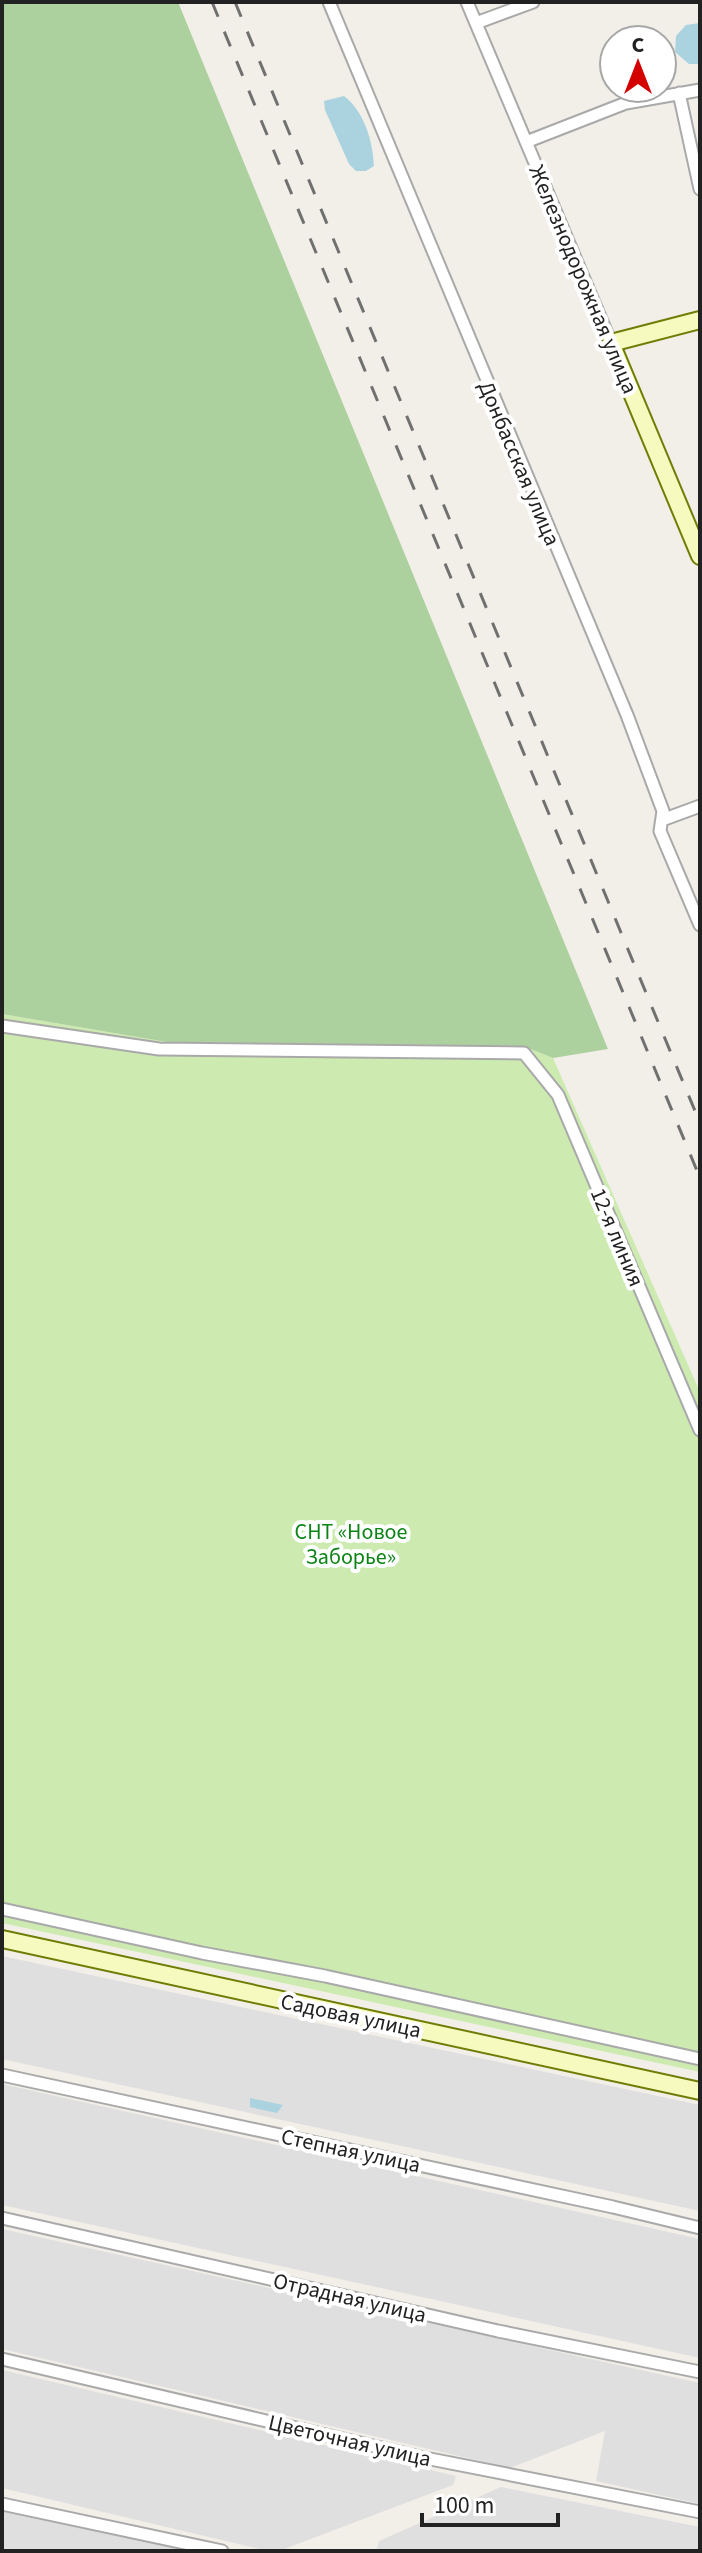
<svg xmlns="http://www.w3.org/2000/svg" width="702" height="2553" viewBox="0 0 702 2553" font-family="'Source Sans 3',sans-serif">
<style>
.residential{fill:#e0dfdf}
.grass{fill:#cdebb0}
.forest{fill:#add19e}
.water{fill:#aad3df}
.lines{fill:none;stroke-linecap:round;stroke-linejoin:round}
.street-casing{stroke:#a9a9a9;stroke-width:15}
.secondary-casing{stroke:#707d05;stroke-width:20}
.street{stroke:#fff;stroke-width:11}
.secondary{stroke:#f7fabf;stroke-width:16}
.rail{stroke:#707070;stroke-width:3;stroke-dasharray:16 16;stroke-linecap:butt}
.labels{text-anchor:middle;stroke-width:8;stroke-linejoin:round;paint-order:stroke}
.street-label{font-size:22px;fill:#222;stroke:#fff}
.park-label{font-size:22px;fill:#0c8416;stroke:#fff}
</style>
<rect width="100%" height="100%" fill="#f2efe9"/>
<path class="residential" d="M2 1956 700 2105V2211L2 2059Z
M2 2084 700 2239V2358L2 2205Z
M2 2229 700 2383V2504L596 2481 605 2431 510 2468 2 2349Z
M2 2370 456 2476 453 2485 279 2551H268L2 2488Z
M501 2487 700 2527V2551H376L379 2541Z
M2 2509 207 2551H2Z"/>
<path class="grass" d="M2 1014 167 1042 523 1046 553 1058 700 1392V2072L2 1923Z"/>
<path class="forest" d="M2 2H178L608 1049 553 1058 523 1046 167 1042 2 1014Z"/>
<path class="water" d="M700 23V64H689L675 52 676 36 686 25Z
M344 96C364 111 373 141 374 166L366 171H356L349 164 325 110 324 101Z
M250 2098 283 2105 277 2113 250 2107Z"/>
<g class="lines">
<g class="street-casing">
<path id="street" d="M329 2 627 715 663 811 660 831 700 925
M467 2 611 343
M476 23 533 2
M679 93 700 189
M526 142 626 103 700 90
M662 820 700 806
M2 1026 159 1049 524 1053 558 1095 700 1430
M2 1909 202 1953 325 1976 700 2059
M2 2075 613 2207 700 2228
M2 2218 498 2331 700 2372
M2 2359 420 2457 700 2512
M2 2504 222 2551"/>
</g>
<g class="secondary-casing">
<path id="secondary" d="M700 320 611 343 700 556
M2 1939 700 2091"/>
</g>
<use href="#street" class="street"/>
<use href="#secondary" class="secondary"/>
<path class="rail" d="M212 2 700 1178
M235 2 700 1123"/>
</g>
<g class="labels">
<g class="street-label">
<text transform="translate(584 279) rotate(67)" y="8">Железнодорожная улица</text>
<text transform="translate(520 463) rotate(67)" y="8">Донбасская улица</text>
<text transform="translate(618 1237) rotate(67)" y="8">12-я линия</text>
<text transform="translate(351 2015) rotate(12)" y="8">Садовая улица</text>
<text transform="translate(351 2150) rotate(12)" y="8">Степная улица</text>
<text transform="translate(350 2297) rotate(13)" y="8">Отрадная улица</text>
<text transform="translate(350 2440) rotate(13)" y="8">Цветочная улица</text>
</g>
<g class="park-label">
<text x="351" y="1539">СНТ «Новое<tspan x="351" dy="25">Заборье»</tspan></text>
</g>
</g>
<rect width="702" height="2553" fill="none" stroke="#222222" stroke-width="8"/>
<g transform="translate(638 64)"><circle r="38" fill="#ffffff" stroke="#a7a7a7" stroke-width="2"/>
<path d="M0-6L14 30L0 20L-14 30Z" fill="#d40000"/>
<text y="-12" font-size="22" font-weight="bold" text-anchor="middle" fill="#222222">С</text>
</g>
<path d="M422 2513v12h136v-12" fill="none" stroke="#222222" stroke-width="4"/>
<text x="434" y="2513" font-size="24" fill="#222222" stroke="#ffffff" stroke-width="6" paint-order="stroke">100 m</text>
</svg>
